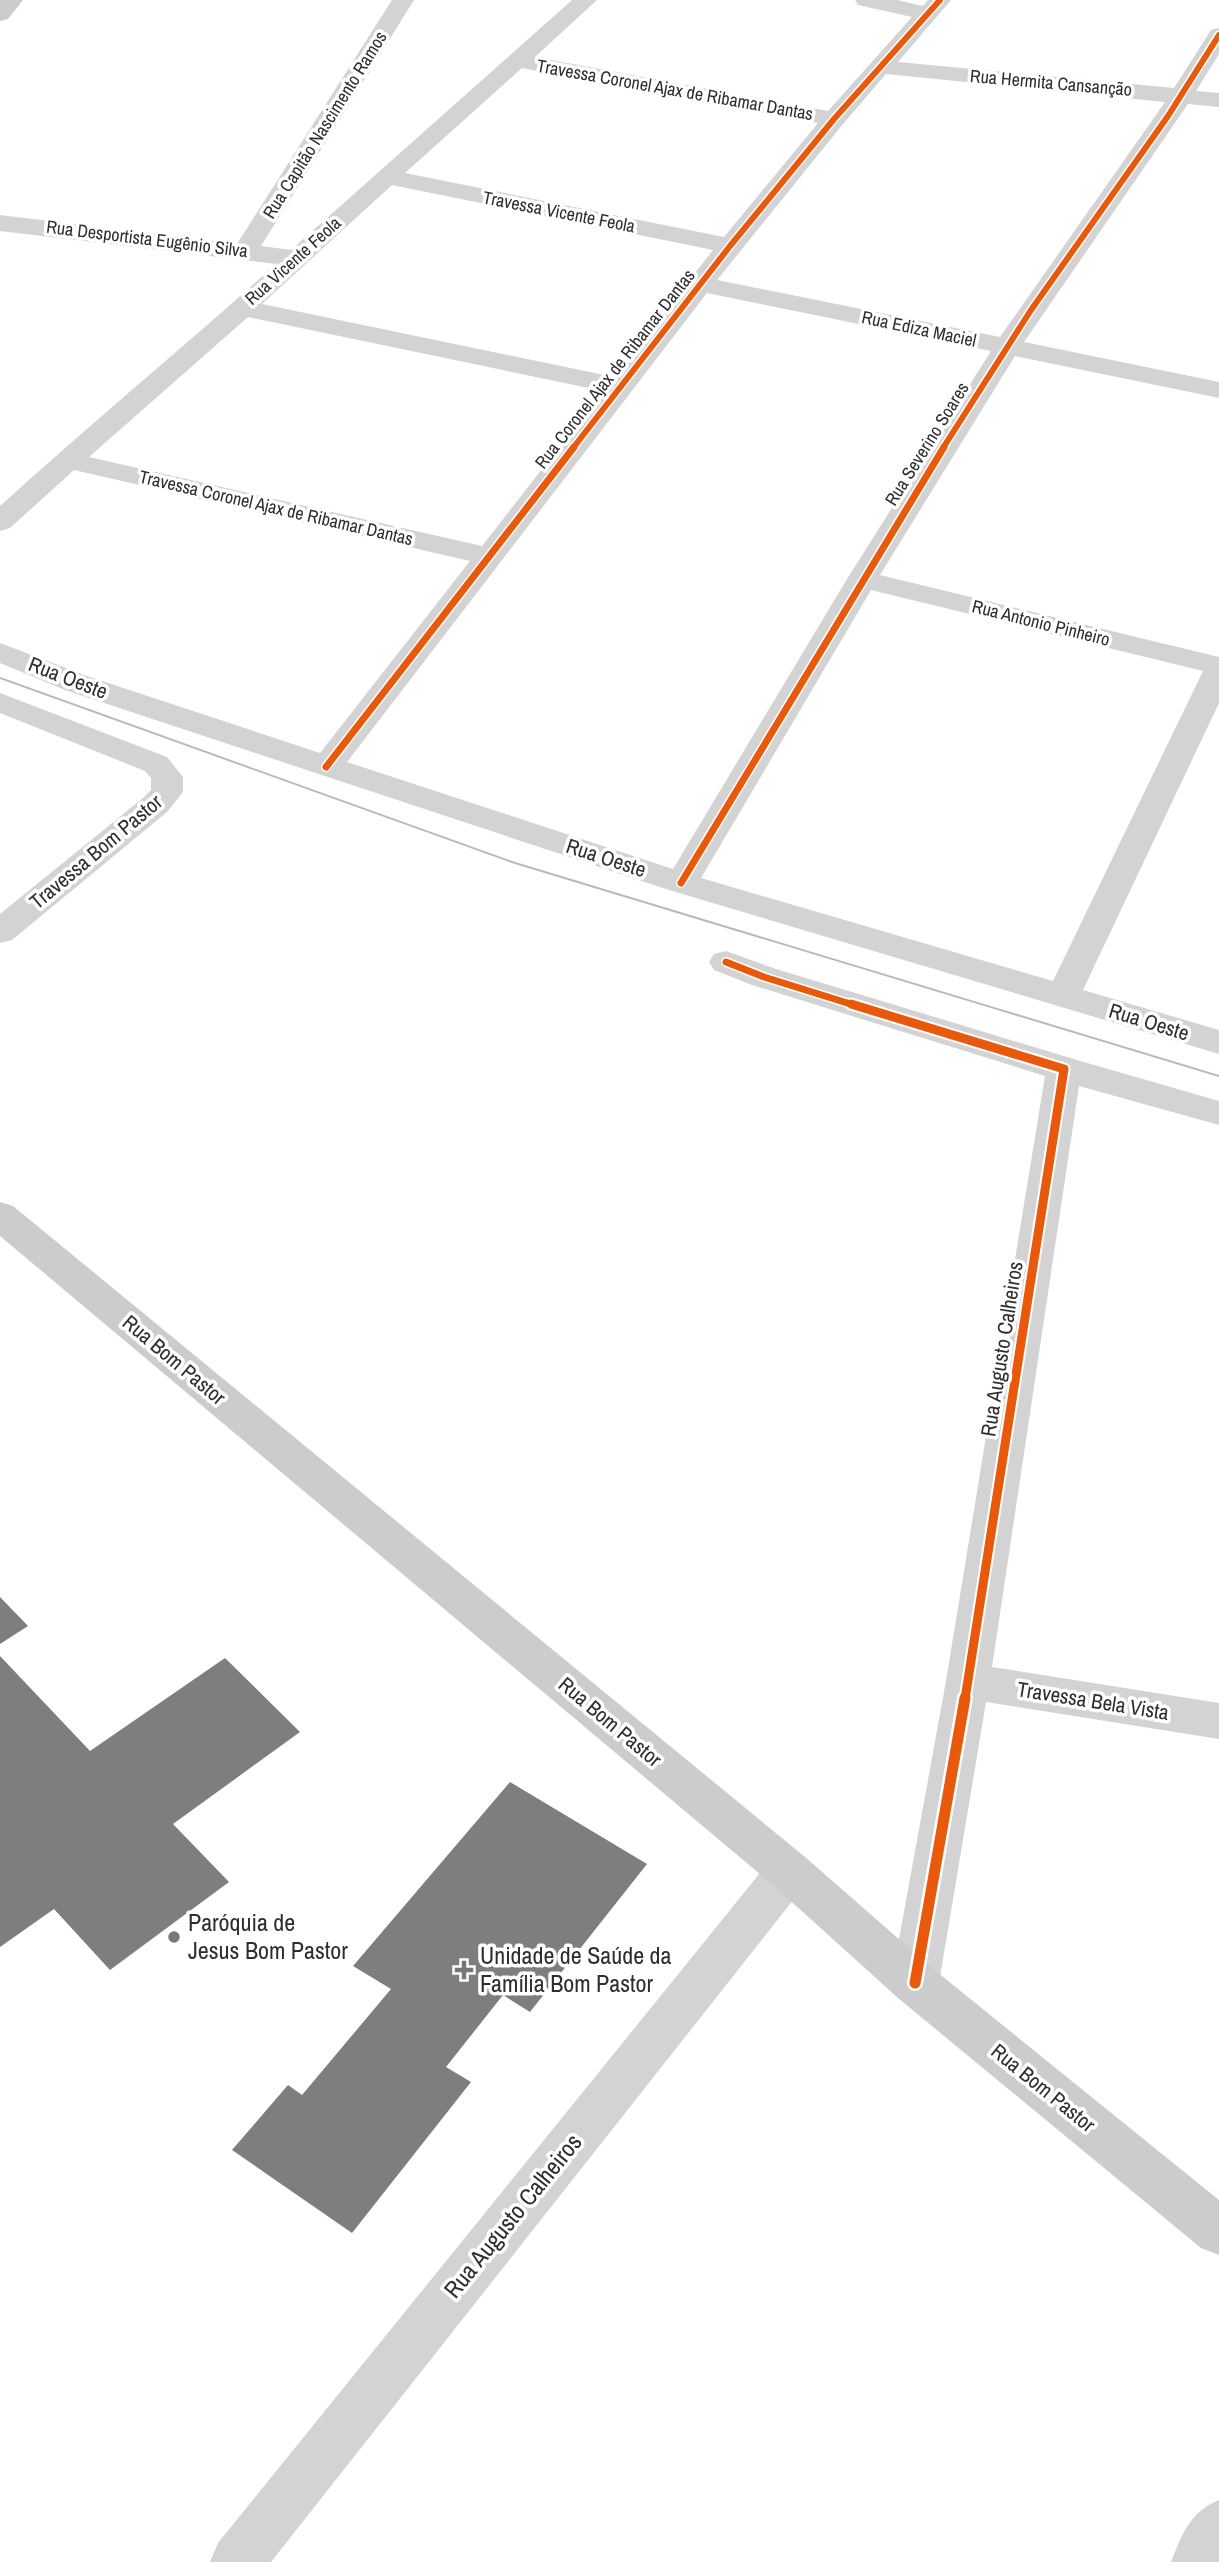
<svg xmlns="http://www.w3.org/2000/svg" width="1219" height="2562" viewBox="0 0 1219 2562" font-family="'Archivo Narrow',sans-serif">
<style>
.building{fill:#7e7e7e}
.lines{fill:none;stroke-linecap:round;stroke-linejoin:round}
.street{fill:#d3d3d3;fill-rule:evenodd}
.secondary{fill:#ccc;fill-rule:evenodd}
.tram{stroke:#bababa;stroke-width:2}
.cycleway-far3-casing{stroke:#fff;stroke-width:9}
.cycleway-far2-casing{stroke:#fff;stroke-width:10}
.cycleway-far1-casing{stroke:#fff;stroke-width:13}
.cycleway-casing{stroke:#fff;stroke-width:16}
.cycleway-far3{stroke:#e8590c;stroke-width:6}
.cycleway-far2{stroke:#e8590c;stroke-width:7}
.cycleway-far1{stroke:#e8590c;stroke-width:9}
.cycleway{stroke:#e8590c;stroke-width:11}
.poi-dot{fill:#777;stroke:#fff;stroke-width:2.5}
.labels{text-anchor:middle;stroke-width:7;stroke-linejoin:round;paint-order:stroke}
.far-street-label{font-size:18px;fill:#2e2e2e;stroke:#fff}
.street-label{font-size:21px;fill:#2e2e2e;stroke:#fff}
.near-poi-label{font-size:24px;fill:#2e2e2e;stroke:#fff;text-anchor:start}
.near-street-label{font-size:24px;fill:#2e2e2e;stroke:#fff}
</style>
<rect width="100%" height="100%" fill="#fff"/>
<path class="building" d="M0 1597 28 1626 0 1644Z
M0 1656 90 1751 225 1658 300 1732 173 1824 229 1882 110 1970 54 1909 0 1947Z
M510 1782 647 1864 530 2012 503 1995 446 2067 471 2082 352 2233 232 2150 288 2085 302 2095 391 1989 353 1966Z"/>
<g class="lines">
<path class="street" d="M392 0H414L261 246 291 250 572 0H597L535 57 828 111 912 17 858 5 855 0H897L923 6 928 0H951L898 62 1174 88 1211 30 1219 28V54L1196 91 1219 93V107L1188 104 1024 342 1219 382V398L1015 356 880 575 1219 657V703L1083 990 1219 1030V1054L669 890 65 690 0 663V643L87 676 320 753 470 561 74 470 10 528 0 531V506C90 424 185 346 276 264L0 231V215L237 244ZM522 68 818 123 724 237 405 173ZM886 74 1165 102 1000 337 717 280 843 124ZM392 185 713 250 614 377 262 304ZM707 293 991 351 847 579 673 869 347 762ZM248 317 603 391 482 546 89 457ZM871 590 1203 671 1053 981 701 878Z
M0 693 167 757 183 777V792L167 812 12 940 0 943V914L143 798 151 790V778L145 771 0 713Z
M726 951 776 969 1077 1060 1219 1101V1125L1079 1086 992 1667 1219 1703V1739L986 1702 939 1983 932 1998 915 2004 898 1998 891 1983 946 1681 1045 1076 752 985 714 970 709 962 714 954Z
M789 1851 805 1857 812 1871 805 1885 271 2562H210L218 2543 773 1857Z
M1219 2500V2562H1171C1182 2534 1190 2512 1219 2500Z"/>
<path class="secondary" d="M0 0H23L8 19 0 21Z
M0 1202 13 1206 805 1857 932 1968 1219 2200V2255L1201 2248 898 1998 773 1885 0 1236Z"/>
<path class="tram" d="M0 678 515 863 1219 1076"/>
<g class="cycleway-far3-casing">
<path id="cycleway-far3" d="M573 448 730 246 834 119 940 0
M943 448 1031 310 1168 116 1219 35"/>
</g>
<g class="cycleway-far2-casing">
<path id="cycleway-far2" d="M326 767 574 447
M681 883 944 447
M726 962 764 977 857 1006"/>
</g>
<g class="cycleway-far1-casing">
<path id="cycleway-far1" d="M851 1004 1064 1069 965 1699"/>
</g>
<g class="cycleway-casing">
<path id="cycleway" d="M915 1983 965 1698"/>
</g>
<use href="#cycleway-far3" class="cycleway-far3"/>
<use href="#cycleway-far2" class="cycleway-far2"/>
<use href="#cycleway-far1" class="cycleway-far1"/>
<use href="#cycleway" class="cycleway"/>
</g>
<g class="poi-dot">
<circle cx="174" cy="1937" r="7"/>
<path d="M460.5 1959.5h7v7h7v7h-7v7h-7v-7h-7v-7h7z"/>
</g>
<g class="labels">
<g class="far-street-label">
<text transform="translate(1051 83) rotate(5)" y="6">Rua Hermita Cansanção</text>
<text transform="translate(675 90) rotate(10)" y="6">Travessa Coronel Ajax de Ribamar Dantas</text>
<text transform="translate(325 125) rotate(-58)" y="6">Rua Capitão Nascimento Ramos</text>
<text transform="translate(559 212) rotate(11)" y="6">Travessa Vicente Feola</text>
<text transform="translate(147 239) rotate(7)" y="6">Rua Desportista Eugênio Silva</text>
<text transform="translate(293 261) rotate(-42)" y="6">Rua Vicente Feola</text>
<text transform="translate(919 329) rotate(12)" y="6">Rua Ediza Maciel</text>
<text transform="translate(615 369) rotate(-52)" y="6">Rua Coronel Ajax de Ribamar Dantas</text>
<text transform="translate(927 444) rotate(-58)" y="6">Rua Severino Soares</text>
<text transform="translate(276 508) rotate(13)" y="6">Travessa Coronel Ajax de Ribamar Dantas</text>
<text transform="translate(1041 623) rotate(14)" y="6">Rua Antonio Pinheiro</text>
</g>
<g class="street-label">
<text transform="translate(68 678) rotate(21)" y="7">Rua Oeste</text>
<text transform="translate(96 852) rotate(-40)" y="7">Travessa Bom Pastor</text>
<text transform="translate(606 858) rotate(18)" y="7">Rua Oeste</text>
<text transform="translate(1149 1022) rotate(17)" y="7">Rua Oeste</text>
<text transform="translate(1002 1349) rotate(-81)" y="7">Rua Augusto Calheiros</text>
<text transform="translate(174 1360) rotate(40)" y="7">Rua Bom Pastor</text>
<text transform="translate(1093 1701) rotate(9)" y="7">Travessa Bela Vista</text>
<text transform="translate(610 1722) rotate(40)" y="7">Rua Bom Pastor</text>
<text transform="translate(1043 2088) rotate(39)" y="7">Rua Bom Pastor</text>
</g>
<g class="near-poi-label">
<text x="188" y="1931">Paróquia de<tspan x="188" dy="28">Jesus Bom Pastor</tspan></text>
<text x="480" y="1964">Unidade de Saúde da<tspan x="480" dy="28">Família Bom Pastor</tspan></text>
</g>
<g class="near-street-label">
<text transform="translate(513 2216) rotate(-51)" y="8">Rua Augusto Calheiros</text>
</g>
</g>
</svg>
